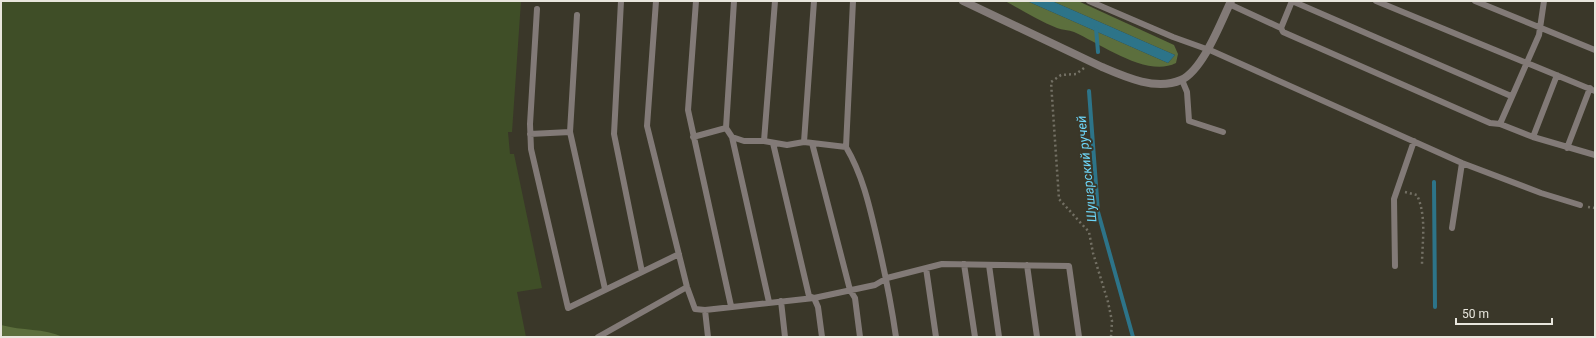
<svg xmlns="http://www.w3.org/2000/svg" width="1596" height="338" viewBox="0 0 1596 338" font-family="Roboto,sans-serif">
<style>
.green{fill:#3f4e27}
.forest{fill:#5c6f3d}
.water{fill:#2d7489}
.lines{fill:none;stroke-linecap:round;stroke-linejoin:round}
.stream{stroke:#2d7489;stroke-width:4}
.path{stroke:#737064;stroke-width:2.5;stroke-dasharray:2 3;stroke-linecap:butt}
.service{stroke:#827a77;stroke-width:6}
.minor{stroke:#827a77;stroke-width:8}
.labels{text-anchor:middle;stroke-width:4;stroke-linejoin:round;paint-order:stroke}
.water-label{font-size:13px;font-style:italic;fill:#6dd5f7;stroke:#3a3729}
</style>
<rect width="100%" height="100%" fill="#3a3729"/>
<path class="green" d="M1 1H521L512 132H508L510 154H514L542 288 517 292 526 337H1Z"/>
<path class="forest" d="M1005 1H1027L1168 63 1175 55 1052 1H1078L1174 45 1178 54 1176 63C1147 78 1101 44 1074 32 1069 30 1062 30 1057 28 1039 21 1022 10 1005 1Z
M1 325C22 331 44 328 63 337H6L1 335Z"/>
<path class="water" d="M1027 1H1052L1175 55 1168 63Z"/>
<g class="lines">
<path class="stream" d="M1096 28 1098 52
M1089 91 1098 212 1133 337
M1434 182 1435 307"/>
<path class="path" d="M1084 68 1076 74 1061 75 1051 82 1059 199 1089 232 1093 253 1108 302 1112 321 1111 337
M1405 192 1417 195C1427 217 1422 242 1422 266
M1588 207 1595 208"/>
<path class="service" d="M621 1 614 134 642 272 679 254
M656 1 647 126 687 287 695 309 705 310 814 298 875 285 887 278 942 264 1069 266 1079 337
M696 1 688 110 731 306
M853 1 846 147C862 174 869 204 876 234 884 268 891 302 896 337
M1089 1 1173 37 1212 51 1462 163 1541 193 1580 205
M1292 1 1511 96
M1376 1 1595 91
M1475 1 1595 50
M1229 4 1281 28 1292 1
M537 9 530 124 531 149 568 308 642 272
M577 15 570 132 605 289
M1281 28 1283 32 1490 123 1500 124 1533 137 1595 155
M1182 80 1187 92 1189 121 1223 132
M1500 124 1539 35 1544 1
M726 128 734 1
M530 134 570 132
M693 137 726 128 732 137 769 302
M732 137 744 141H764L787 145 804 142 846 147
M1533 137 1557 75
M764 141 775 1
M804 142 814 1
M773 143 809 296 814 298 818 307 822 337
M812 143 850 290 855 298 860 337
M1567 148 1590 88
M1452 228 1462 163
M964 264 975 337
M989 265 999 337
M1027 265 1037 337
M1395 266 1394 199 1414 141
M926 268 936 337
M781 301 785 337
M705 310 708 337
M598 337 687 287"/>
<path class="minor" d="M963 1 1102 67C1125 77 1156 91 1181 80 1203 70 1221 22 1231 1"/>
</g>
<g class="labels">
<g class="water-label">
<text transform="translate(1086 169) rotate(-96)" y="5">Шушарский ручей</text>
</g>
</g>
<rect width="1596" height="338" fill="none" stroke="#e8e6dd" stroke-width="4"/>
<path d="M1456 318v6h96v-6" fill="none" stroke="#e8e6dd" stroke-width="2"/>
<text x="1462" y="318" font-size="12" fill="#e8e6dd" stroke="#3a3729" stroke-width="3" paint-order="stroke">50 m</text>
</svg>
